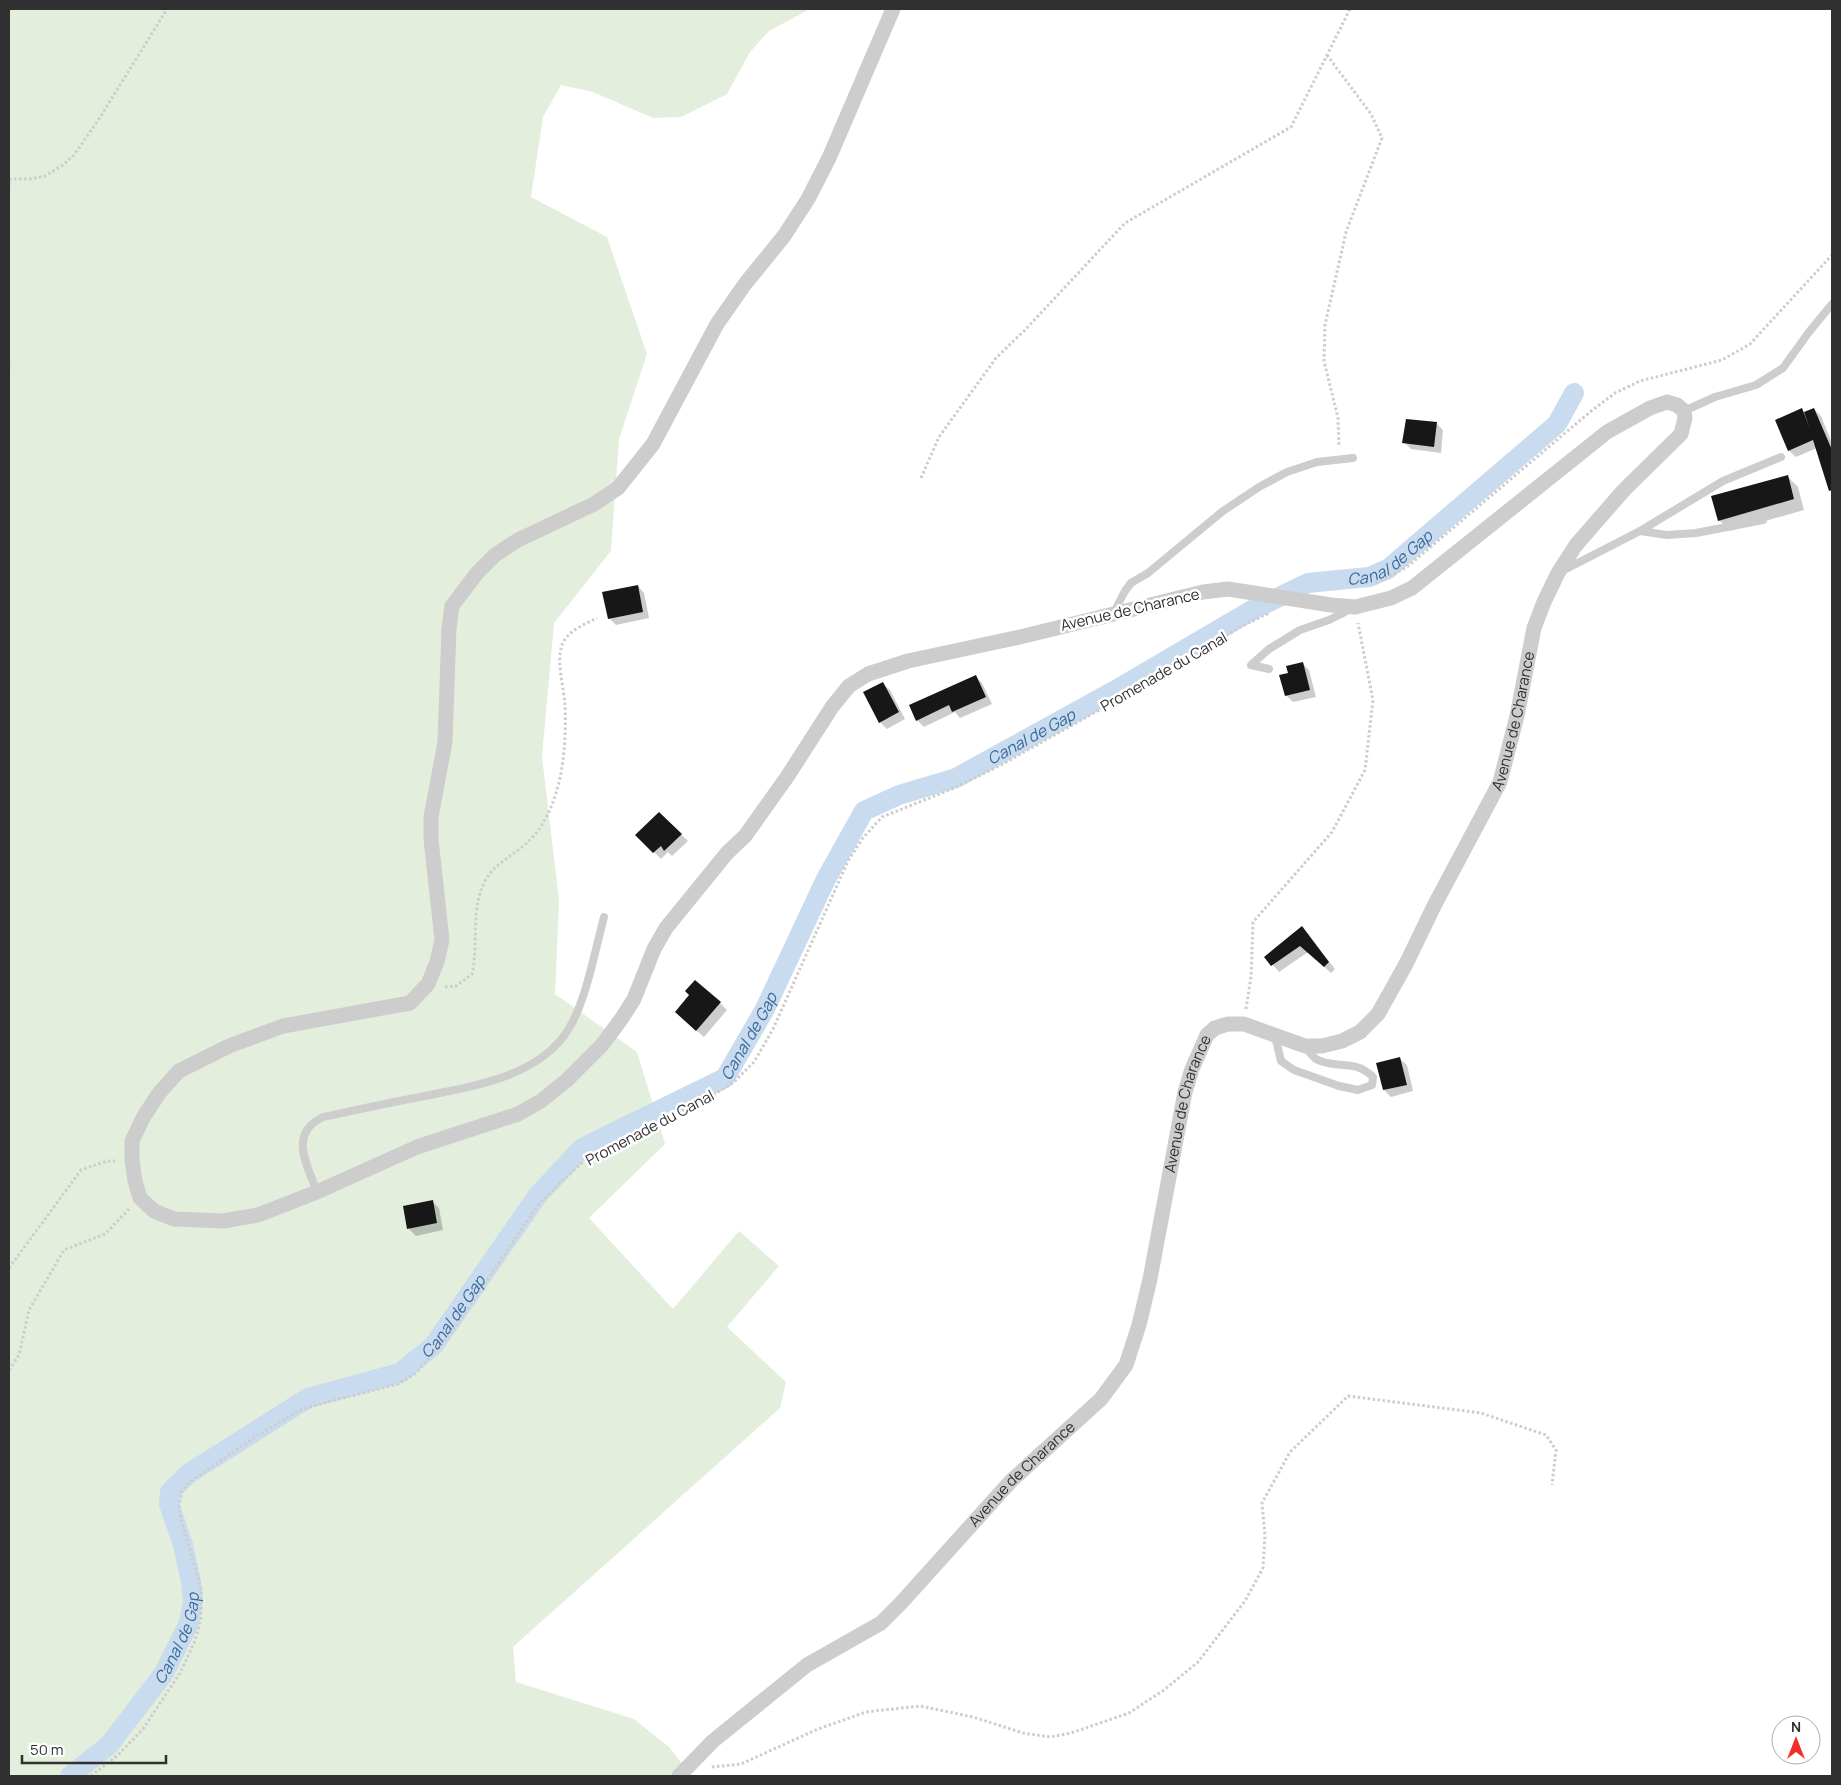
<svg xmlns="http://www.w3.org/2000/svg" width="1841" height="1785" viewBox="0 0 1841 1785" font-family="Manrope,sans-serif">
<style>
.green{fill:#e4eedd}
.shadow{fill:#0003}
.lines{fill:none;stroke-linecap:round;stroke-linejoin:round}
.canal{stroke:#c8dbef;stroke-width:20}
.building{fill:#171717}
.path{stroke:#cdcdcd;stroke-width:3;stroke-dasharray:2.5 2.5;stroke-linecap:butt}
.lane{stroke:#cdcdcd;stroke-width:8}
.street{stroke:#cdcdcd;stroke-width:15}
.labels{text-anchor:middle;stroke-width:5;stroke-linejoin:round;paint-order:stroke}
.street-label{font-size:15px;fill:#303030;stroke:#fff}
.water-label{font-size:16px;font-style:italic;fill:#386898;stroke:#fff}
</style>
<rect width="100%" height="100%" fill="#fff"/>
<path class="green" d="M9 9H810L769 31 750 52 727 94 681 117 653 118 593 92 561 85 543 117 531 197 607 237 647 354 619 439 611 551 554 623 542 757 559 899 555 994 637 1052 665 1144 589 1218 673 1309 739 1231 779 1266 727 1327 786 1382 780 1408 513 1647 516 1682 634 1719 669 1747 692 1776H9Z"/>
<path class="shadow" d="M1814 409 1821 416 1832 443V482L1817 448 1796 457 1789 451 1801 410 1804 413Z
M1436 423 1443 430 1441 453 1411 449 1404 442Z
M1787 476 1798 487 1804 510 1730 531 1719 520Z
M638 586 644 593 649 618 616 625 609 618Z
M1302 663 1309 670 1316 697 1293 702 1286 695 1289 673Z
M975 676 982 683 992 704 960 718 955 712 924 727 917 720Z
M883 684 890 690 905 719 887 729 880 722Z
M659 814 688 841 672 856 668 852 661 859 637 835Z
M1302 928 1335 969 1331 973 1308 952 1279 972 1266 957Z
M720 1003 727 1010 704 1037 683 1019Z
M1400 1059 1407 1065 1413 1091 1391 1097 1384 1090Z
M432 1201 439 1208 443 1230 416 1236 409 1229Z"/>
<g class="lines">
<path class="canal" id="s1" d="M70 1776 109 1745 164 1673 189 1623 193 1600 191 1582 183 1545 169 1504 170 1492 188 1474 308 1398 400 1373 434 1345 538 1195 582 1148 725 1078 765 1009 826 879 864 811 899 795 956 778 1121 687 1254 609 1308 583 1369 577 1388 569 1557 424 1574 393"/>
</g>
<path class="building" d="M1802 408 1810 429 1804 412 1814 408 1832 450V490L1829 491 1813 440 1788 451 1775 420Z
M1406 419 1437 422 1434 447 1402 443Z
M1788 475 1794 499 1718 521 1711 496Z
M638 585 643 612 608 619 602 592Z
M1303 662 1310 690 1285 696 1279 675 1288 673 1286 666Z
M976 675 986 697 952 712 949 705 916 721 909 705Z
M883 682 899 712 879 723 863 692Z
M659 812 682 834 664 851 661 846 653 853 635 835Z
M1302 926 1329 962 1324 967 1300 946 1271 966 1264 957Z
M695 980 721 1002 696 1031 675 1012 689 995 685 991Z
M1400 1057 1407 1085 1383 1090 1376 1063Z
M433 1200 437 1223 407 1229 403 1206Z"/>
<g class="lines">
<path class="path" d="M1327 55 1371 114 1382 138 1346 232 1325 325 1324 361 1338 418 1339 447
M9 179H30L45 176 63 165 74 155 99 119 167 9
M9 189V178
M9 360V372
M921 478 939 437 996 358 1025 330 1125 223 1291 127 1350 9
M1376 583 1407 567 1590 412 1615 393 1640 381 1722 360 1750 344 1832 255
M445 987 456 986 472 974C479 943 470 910 485 881 493 866 508 858 521 848 545 829 555 802 561 773 565 750 566 729 565 705 564 687 556 663 562 645 567 631 585 624 597 618
M1246 1009 1251 977 1253 922 1332 832 1365 770 1373 700 1358 623
M9 1268 81 1170 107 1161H116
M9 1370 19 1355 29 1310 64 1250 105 1234 129 1209
M712 1767 741 1764 818 1729 866 1712 920 1706 973 1717 1023 1733 1050 1737 1071 1733 1129 1713 1164 1690 1198 1662 1245 1601 1263 1568 1265 1535 1262 1503 1290 1452 1348 1396 1481 1413 1546 1435 1556 1450 1552 1485
M91 1776 119 1754 143 1729 180 1673 194 1643 201 1619V1589L181 1519 179 1506 182 1491 191 1481 255 1437 298 1411 320 1404 398 1384 416 1373 452 1332 538 1205 561 1182 586 1159 710 1097 734 1082 754 1062 773 1029 848 861 862 839 882 817 952 789 1001 765 1174 668 1242 626 1269 613"/>
<path class="lane" d="M1684 411 1715 397 1756 385 1783 368 1809 332 1832 304
M1640 531 1667 535 1696 533 1763 520
M1564 570 1640 531 1723 481 1781 457
M1113 614 1125 591 1131 583 1148 573 1223 511 1259 487 1287 472 1317 462 1353 458
M1269 669 1251 665 1269 649 1300 630 1329 620 1351 609
M1275 1036 1281 1061 1294 1070 1339 1086 1358 1090 1372 1085 1373 1077C1354 1058 1336 1070 1316 1059 1312 1056 1309 1051 1305 1047
M317 1192C307 1164 288 1134 323 1117 356 1110 388 1103 420 1097 471 1086 538 1078 568 1030 586 1002 595 950 604 917"/>
<path class="street" id="s2" d="M679 1776 713 1741 807 1665 881 1623 901 1603 1011 1481 1101 1399 1126 1365 1139 1325 1150 1279 1185 1092 1192 1069 1207 1035 1215 1028 1228 1024H1244L1305 1046H1322L1342 1041 1360 1032 1378 1014 1406 964 1435 904 1500 782 1517 716 1534 628 1544 602 1558 573 1576 545 1624 490 1681 434 1685 418 1684 411 1677 405 1667 402 1650 408 1607 432 1412 588 1391 598 1355 607 1331 605 1228 589 1203 592 1020 637 908 661 868 674 849 686 832 707 787 777 745 836 727 853 666 928 654 949 634 999 622 1018 602 1045 567 1080 541 1101 518 1114 417 1147 317 1192 258 1215 223 1221 174 1219 154 1211 140 1198 135 1181 132 1160V1141L144 1116 160 1092 179 1071 229 1046 283 1026 410 1003 428 984 437 962 442 940 431 839V817L445 742 449 628 452 606 477 573 495 555 518 540 594 504 618 488 653 444 717 324 745 284 784 236 808 199 829 158 893 9"/>
</g>
<g class="labels">
<g class="street-label">
<text transform="translate(1130 610) rotate(-13)" y="5">Avenue de Charance</text>
<text transform="translate(1164 672) rotate(-30)" y="5">Promenade du Canal</text>
<text dy="5" stroke="none"><textPath href="#s2" startOffset="1465">Avenue de Charance</textPath></text>
<text dy="5" stroke="none"><textPath href="#s2" startOffset="880">Avenue de Charance</textPath></text>
<text transform="translate(650 1128) rotate(-28)" y="5">Promenade du Canal</text>
<text dy="5" stroke="none"><textPath href="#s2" startOffset="460">Avenue de Charance</textPath></text>
</g>
<g class="water-label">
<text dy="6" stroke="none"><textPath href="#s1" startOffset="1934">Canal de Gap</textPath></text>
<text dy="6" stroke="none"><textPath href="#s1" startOffset="1529">Canal de Gap</textPath></text>
<text dy="6" stroke="none"><textPath href="#s1" startOffset="1092">Canal de Gap</textPath></text>
<text dy="6" stroke="none"><textPath href="#s1" startOffset="672">Canal de Gap</textPath></text>
<text dy="6" stroke="none"><textPath href="#s1" startOffset="178">Canal de Gap</textPath></text>
</g>
</g>
<rect width="1841" height="1785" fill="none" stroke="#303030" stroke-width="20"/>
<g transform="translate(1796 1740)"><circle r="24" fill="#ffffff" stroke="#acacac"/>
<path d="M0-4L9 19L0 12L-9 19Z" fill="#f13028"/>
<text y="-8" font-size="14" font-weight="bold" text-anchor="middle" fill="#303030">N</text>
</g>
<path d="M22 1755v8h144v-8" fill="none" stroke="#303030" stroke-width="2.5"/>
<text x="30" y="1755" font-size="15" fill="#303030" stroke="#ffffff" stroke-width="4" paint-order="stroke">50 m</text>
</svg>
